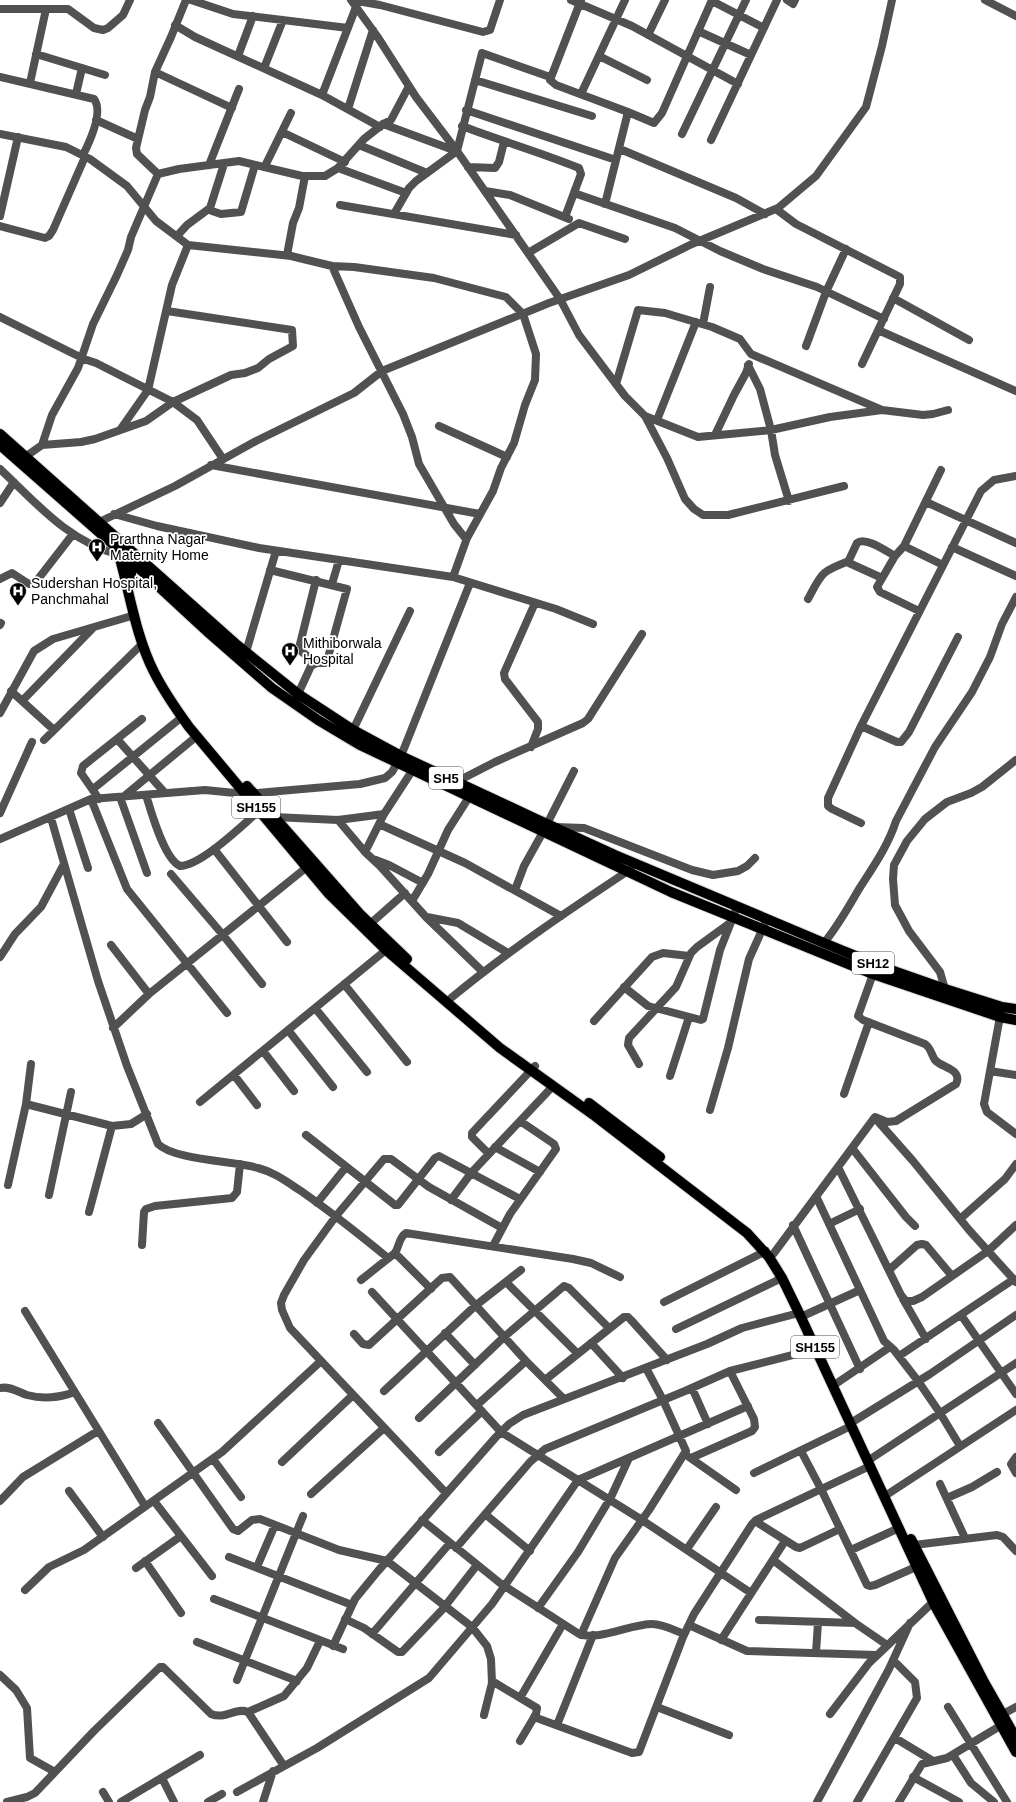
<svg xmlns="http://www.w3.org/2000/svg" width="1016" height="1802" viewBox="0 0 1016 1802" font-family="Arial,sans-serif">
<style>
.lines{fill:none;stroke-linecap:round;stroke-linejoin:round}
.primary-casing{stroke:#dbdbdb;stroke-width:12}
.minor{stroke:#515151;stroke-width:8}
.primary{stroke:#000;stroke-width:10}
.labels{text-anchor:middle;stroke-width:3.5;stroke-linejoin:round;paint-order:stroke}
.shield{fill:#fff;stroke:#4c4c4c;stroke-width:1}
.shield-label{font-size:13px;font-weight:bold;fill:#000}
.poi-label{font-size:14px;fill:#000;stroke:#fff;text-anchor:start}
</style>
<rect width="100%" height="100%" fill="#fff"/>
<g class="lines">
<g class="primary-casing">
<path id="primary" d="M0 434 237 645 298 694 353 730 401 756 534 818 615 855 824 943 885 968 945 989 1002 1007 1016 1009
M0 445 117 548 210 634 272 688 318 720 360 745 671 892 873 974 1000 1017 1016 1020
M117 539V548C129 588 135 635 154 672 164 692 176 709 189 727L329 894 386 950 500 1048 595 1116 747 1233 769 1257 782 1278 799 1313 934 1604 1016 1752
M132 553 131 576 133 584
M247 786 360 914 407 959
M589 1103 660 1157
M911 1539 984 1682 1016 1738"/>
</g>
<path class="minor" d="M191 0 233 14 348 28
M351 0 377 36 416 97 457 151 560 299 579 335 625 396 645 416 667 458 685 499 694 509 703 515H728L844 486
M352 0 380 5 483 32 490 30 500 0
M571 0 632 26 738 84
M581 0 550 80 556 85 628 112
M787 0 793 4 795 0
M985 0 1016 16
M712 1 764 28
M0 9H68L94 28 103 30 108 28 123 15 130 0
M175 25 195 37 322 95 380 127
M698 31 751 55
M648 35 665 0
M36 54 105 75
M238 56 253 16
M599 56 647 80
M264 68 283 20
M155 72 232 108
M0 77 94 99C104 112 89 143 83 155
M475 80 592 116
M30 83 46 9
M76 94 82 68
M581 94 625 0
M322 95 356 7
M348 109 373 30
M466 110 616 160
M96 120 138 139
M383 124 456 151
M462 126C501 141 540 152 579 168L581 174 565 217
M282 132 345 162
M0 134 66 147 90 159 127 186 156 221 188 245 291 256 332 266 354 267 434 278 506 297 523 314 536 354 535 380 525 405 514 443 501 468 493 491 467 538 453 577
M682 134 746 0
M711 140 777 0
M359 145 427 173
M620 149 736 198 765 214
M224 164 210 208 212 211 221 214 241 212 255 165
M209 165 239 89
M265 166 291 113
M468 167 495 168 499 162 504 142
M338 168 406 193
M158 174 137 154 136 148 145 110 150 97 155 72 171 37 186 0
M485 191 510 195 569 219
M574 193 675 228 720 251 763 269 817 287 884 319
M605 204 628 112 654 123 662 113 712 0
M340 205 516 235
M776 209 796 224 900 277V284L862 364
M394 214 409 188 416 181 457 151 482 53 550 77
M0 216 18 137
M0 226 45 238 49 236 53 230 85 157
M177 236 187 225 210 208
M528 253 579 223 625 239
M287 255 293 223 299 208 305 176
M332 266 359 327 403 414 412 437 419 464 454 524 466 539
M893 298 969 340
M0 317 84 359 96 363 173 402 197 420 223 459
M703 324 710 287
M878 330 1016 391
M806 346 826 292 846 249
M748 365 760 389 771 430 775 455 789 501
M616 384 638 310 665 313 712 327 740 339 751 354 882 410
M645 416 698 437 771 430 830 417 882 410 923 415 933 414 948 410
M657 420 696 322
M439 426 507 457
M120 430 148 390 172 285 188 245
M715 435 734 395 746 373 749 364
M42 445 52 415 78 368 93 324 117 275 128 250 131 237 158 174 179 169 239 161 302 176H325L338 168 364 139 383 124 391 120 409 86
M25 457 42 445 81 442 95 439 146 421 173 402 231 375 245 373 258 368 269 359 293 346 292 330 167 311
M211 465 480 514
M0 469C37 504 68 541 119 555
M926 502 1016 543
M0 503 14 482
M114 514 157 526 259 548 453 577 556 609 593 624
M95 524 175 486 256 441 354 393 382 371 549 303 629 275 692 244 778 208 816 176 866 107 882 46 892 0
M904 546 943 565
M952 547 1016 576
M270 570 347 589 327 661 325 663H317L311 666 298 694
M882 578 849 563V560L857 543C865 536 886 551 895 556
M0 579 12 573 29 584 35 583 73 534
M316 580 299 648 302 652 317 663
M332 584 339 560
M808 599C822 573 820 572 849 561
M919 611 880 592 877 587 895 556 904 546 941 470
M0 625 1 623
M246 652 276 551
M11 691 54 730
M22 701 93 628
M0 713 34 651 53 639 135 615
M861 726 897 742H901L909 732 958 637
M353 730 410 611
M117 739 165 793
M44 740 143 643
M531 747 538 729V722L505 679 504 673 535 603
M456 782 495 762 583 723 588 719 642 634
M93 789 182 717
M146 795C151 811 164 859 180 866 202 865 241 826 259 811
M120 797 147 873
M123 797 197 736
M91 799 127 889 227 1013
M99 799 81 773 83 766 142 719
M69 809 88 868
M0 813 32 742
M274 817 338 820 384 814
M51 818 98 981 127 1066 158 1144C174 1160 234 1161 258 1168 274 1172 287 1182 301 1191 331 1212 360 1235 388 1258
M338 820 365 852 380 866 426 917 483 972
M861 823 832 809 828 806V798L861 726 981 491 994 480 1016 476
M379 824 465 863 561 916
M547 824 574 771
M555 827 584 828 692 870 713 875 738 871 747 866 755 858
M0 839 91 799 205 790 245 794 360 784 385 778 392 772 401 756 470 583
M214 849 287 942
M365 852 384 814 412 771
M376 860 389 865 423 883
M171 874 223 935 262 984
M515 890 524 866 543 832
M412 901 428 874 448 830 469 797
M427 917 458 923 508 953
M370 924 405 893
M824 943C838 926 848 908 859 889 873 867 888 846 896 821L935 747 972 692 990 657 1002 624 1016 597
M111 945 149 994
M0 957 15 934 41 907 64 864
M344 984 407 1062
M624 987 648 1006 701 1020 703 1019 720 950 737 907
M945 989 940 972 909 931 895 905 893 879 894 865 907 841 925 819 947 802 971 793 982 787 1016 760
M451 998C508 951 569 910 631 869
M315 1008 367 1072
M1001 1011 984 1104 987 1112 1016 1134
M594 1021 652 957 663 953 689 956
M113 1028 149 994 307 867
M288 1030 333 1087
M263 1051 294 1091
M639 1064 628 1045 629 1038 676 987 691 953 697 947 730 923
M990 1071 1016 1075
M234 1075 257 1105
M670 1076 689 1017
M844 1094 869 1022
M200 1102 386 950
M26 1104 112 1126 131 1124 147 1114
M710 1110 728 1048 749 959 767 919
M875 1118 913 1161 969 1230 1016 1282
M306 1135 395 1205H398L435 1158 439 1156 520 1199
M495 1147 540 1172
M852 1148 906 1217 915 1226
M489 1154 472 1137V1133L535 1066
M838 1167 901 1295 906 1301H913L922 1297 988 1251 1016 1225
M8 1185 26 1104 31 1064
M49 1195 71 1092
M816 1196 884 1341 894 1350 918 1381 940 1413 960 1446
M451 1200 472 1172 553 1086
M317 1203 346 1167
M89 1212 112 1126
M960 1219 1005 1179 1016 1164
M829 1224 860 1209
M793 1225 860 1369
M142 1245 144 1212 146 1209 155 1206 232 1198 237 1192 240 1164
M493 1246 510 1214 556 1149 554 1144 520 1121
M395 1253 431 1289
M774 1253 875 1117 887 1122 896 1121 956 1084C963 1069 942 1068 935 1060 931 1054 931 1048 925 1044L863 1020 858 1016 873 974
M889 1270 917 1245 922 1244 926 1245 952 1276
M361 1280 395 1253C399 1247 399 1237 406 1233L573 1259 591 1263 620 1277
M506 1282 578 1354
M372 1292 501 1432 642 1520 751 1593
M903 1299 926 1339
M664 1302 766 1251
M25 1311 145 1506
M805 1315 860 1290
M961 1315 1016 1394
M676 1329 782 1278
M445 1333 475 1365
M354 1334 363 1344 369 1345 442 1278 450 1277 526 1361 564 1399
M591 1343 623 1378
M899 1356 1014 1279
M545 1380 624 1317H628L631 1320 667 1360
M837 1383 890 1347
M0 1388C10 1386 18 1392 27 1395 42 1399 60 1398 74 1392
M692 1388 708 1424
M384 1391 475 1306 521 1270
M477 1405 526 1361
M419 1418 504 1337 564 1286 569 1288 609 1328
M854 1421 930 1374 1016 1315
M158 1423 233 1529 238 1531 252 1520 260 1519 339 1550 387 1561 472 1627 487 1646 491 1659 492 1683 484 1715
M801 1451 821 1489 867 1585 870 1586 875 1585 916 1567
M439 1452 482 1411
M689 1457 736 1490
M1016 1457 1011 1464 1016 1473
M691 1458 752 1431 755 1427 754 1419 730 1371
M872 1458 1016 1363
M213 1459 241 1497
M282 1462 353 1395
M754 1473 851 1426
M940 1484 965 1538
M69 1491 103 1537
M446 1493 290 1328 282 1310 281 1303 284 1295 304 1260 336 1216 384 1159H391L429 1187 502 1228
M311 1494 384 1428
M888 1494 1016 1410
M947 1498 972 1487 997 1472
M0 1501 23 1477 98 1431
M154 1501 212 1576
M485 1514 530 1551
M422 1520 500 1583 579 1634C598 1641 631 1624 652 1624 663 1624 674 1630 684 1634
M755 1521 796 1547 800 1548 840 1529
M914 1545 997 1535 1003 1537 1016 1551
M456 1548 530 1462 545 1449 685 1391 730 1371 816 1349
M687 1549 716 1507
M851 1550 899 1528
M229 1557 352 1605
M773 1560 855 1623 887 1645
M145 1561 181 1613
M257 1567 275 1525
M136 1568 181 1536
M25 1590 49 1567 84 1550 222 1452 321 1361
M214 1599 343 1649
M538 1608 578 1552 611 1497 629 1458
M345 1619 364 1628 398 1652H402L442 1610 477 1565
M759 1620 855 1623
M689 1625 747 1651 877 1655
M372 1634 450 1543
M581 1635 615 1558 649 1510 686 1451 663 1400 646 1368
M721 1640 785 1541
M197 1642 297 1681
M333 1646 355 1599 378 1571 496 1437 509 1424 523 1415 707 1344 742 1328 799 1313
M816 1653 818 1622
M0 1675 16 1690 27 1708 30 1758 55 1772
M237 1680 303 1516
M492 1681 537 1708 536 1714 520 1741
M520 1698 563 1624
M657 1707 729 1735
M948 1707 1007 1802
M248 1712 284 1696 307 1668 320 1641
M830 1714 869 1663 933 1602
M1003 1714 1016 1707
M534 1717 632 1753 639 1752 683 1637 694 1614 752 1524 756 1520 870 1466
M557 1725 593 1635
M895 1738 933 1761
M953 1755 971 1783 994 1802
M913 1777 959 1802
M162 1778 174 1802
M103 1792 109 1802
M237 1792 317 1748 429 1678 492 1604 578 1480 748 1406
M7 1802 27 1797 35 1793 94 1731 160 1667H163L211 1714C226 1720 235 1707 248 1712L284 1766
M121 1802 200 1755
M208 1802 222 1794
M263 1802 273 1771
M817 1802 889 1669 910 1623
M857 1802 917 1698 915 1682 893 1660
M899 1802 922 1764 947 1758 1005 1723"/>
<use href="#primary" class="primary"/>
</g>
<defs>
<g id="hospital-pin" transform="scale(0.9)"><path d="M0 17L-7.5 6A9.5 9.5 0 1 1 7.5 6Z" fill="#000" stroke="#fff"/><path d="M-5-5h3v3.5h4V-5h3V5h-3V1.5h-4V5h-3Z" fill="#fff"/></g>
</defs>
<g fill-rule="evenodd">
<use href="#hospital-pin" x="97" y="547"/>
<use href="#hospital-pin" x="18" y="591"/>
<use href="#hospital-pin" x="290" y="651"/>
</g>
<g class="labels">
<g class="shield">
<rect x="429" y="767" width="34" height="22" rx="3"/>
<rect x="232" y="796" width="48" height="22" rx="3"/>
<rect x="852" y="952" width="42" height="22" rx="3"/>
<rect x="791" y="1336" width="48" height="22" rx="3"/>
</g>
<g class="shield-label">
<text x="446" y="783">SH5</text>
<text x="256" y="812">SH155</text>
<text x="873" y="968">SH12</text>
<text x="815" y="1352">SH155</text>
</g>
<g class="poi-label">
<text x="110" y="544">Prarthna Nagar<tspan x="110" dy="16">Maternity Home</tspan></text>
<text x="31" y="588">Sudershan Hospital,<tspan x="31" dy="16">Panchmahal</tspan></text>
<text x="303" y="648">Mithiborwala<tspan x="303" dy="16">Hospital</tspan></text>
</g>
</g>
</svg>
